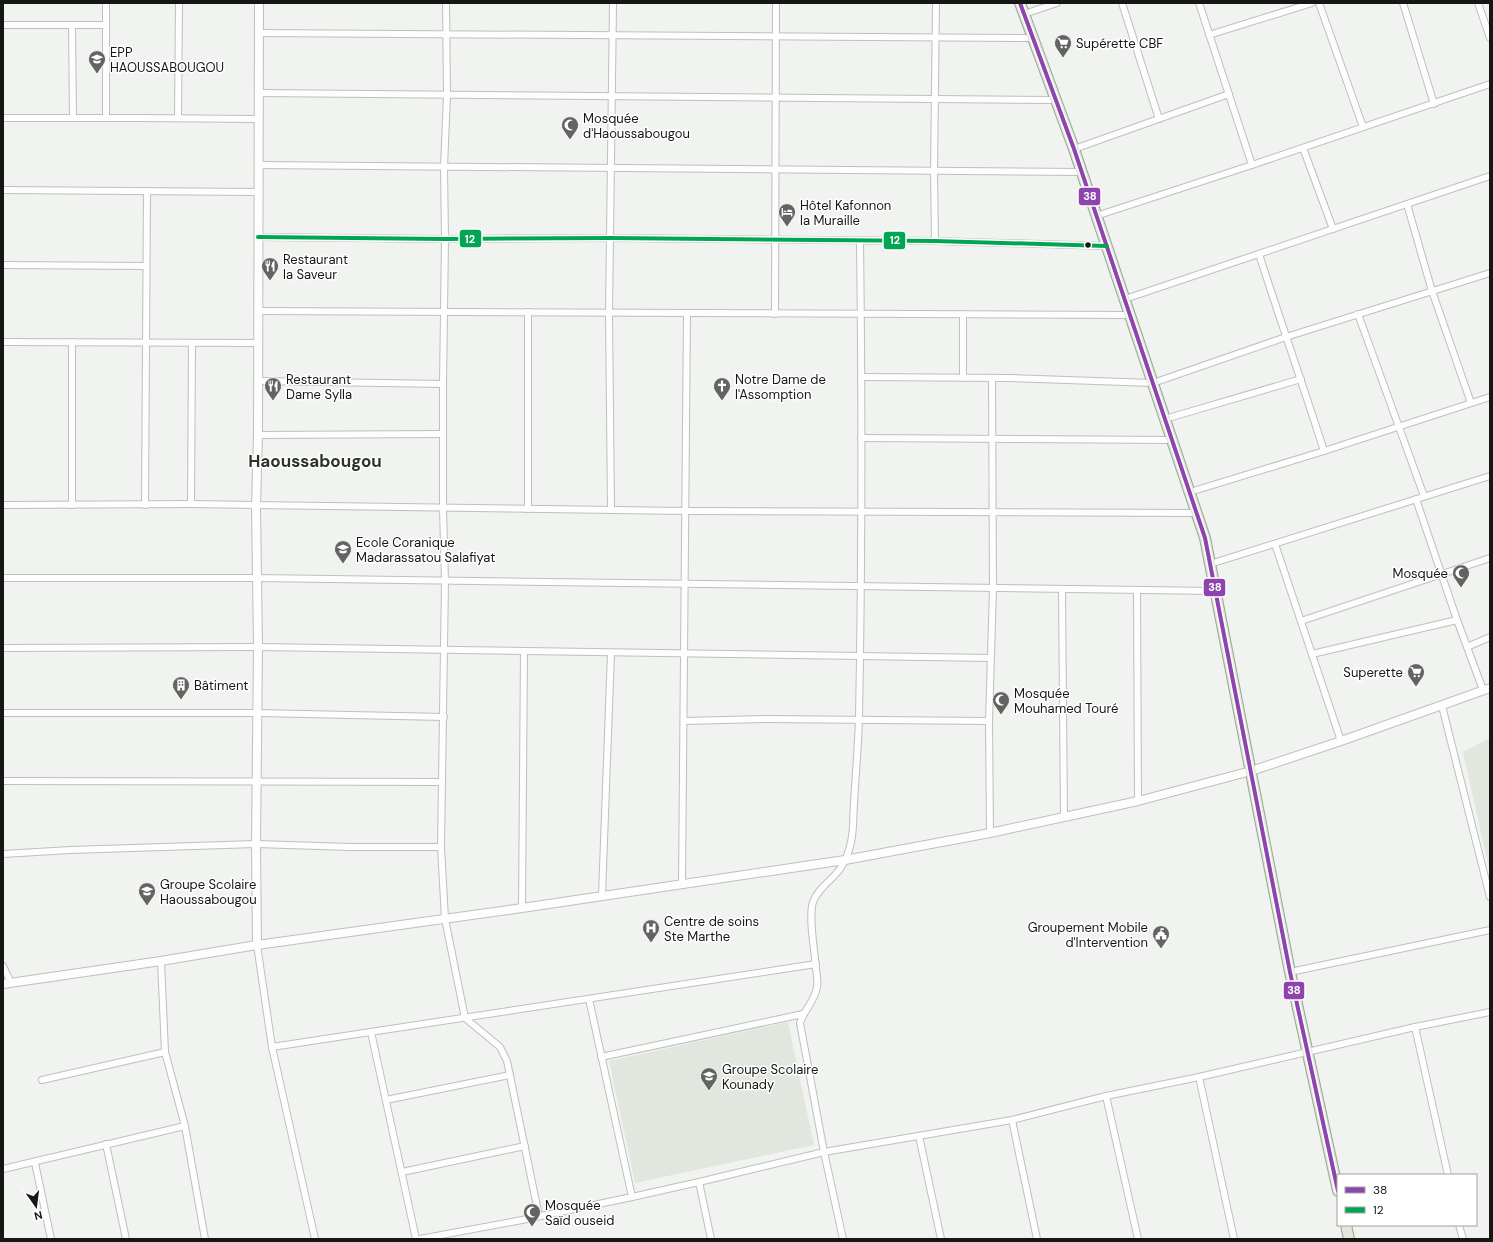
<svg xmlns="http://www.w3.org/2000/svg" width="1493" height="1242" font-family="'DM Sans',sans-serif">
	<style>
		.built { fill: #e1e7de }
		.lines { fill: none; stroke-linecap: round; stroke-linejoin: round }
		.minor-casing { stroke: #bdc0bc; stroke-width: 8 }
		.tertiary-casing { stroke: #bdc0bc; stroke-width: 10 }
		.primary-casing { stroke: #9aa593; stroke-width: 12 }
		.minor { stroke: #fdfdfd; stroke-width: 6 }
		.tertiary { stroke: #fdfdfd; stroke-width: 8 }
		.primary { stroke: #e1e7dc; stroke-width: 10 }
		.bus-1-casing { stroke: #fff; stroke-width: 7 }
		.bus-2-casing { stroke: #fff; stroke-width: 7 }
		.bus-1 { stroke: #8e44ad; stroke-width: 4 }
		.bus-2 { stroke: #00a651; stroke-width: 4 }
		.bus-dot { fill: #151714; stroke: #fff; stroke-width: 1.5 }
		.labels { text-anchor: middle; stroke-width: 3; stroke-linejoin: round; paint-order: stroke }
		.poi-label { font-size: 13px; fill: #151714; stroke: #fff; text-anchor: start }
		.district-label { font-size: 17px; font-weight: bold; fill: #2d322b; stroke: #fff }
		.line-badge { stroke: #fff; stroke-width: 1.5 }
		.badge-label { font-size: 11px; text-anchor: middle; font-weight: bold; fill: #fff }
	</style>
	<rect width="100%" height="100%" fill="#f0f3ef"/>
	<g class="built">
		<path d="M1490 738V873L1463 752Z"/>
		<path d="M788 1022 814 1145 635 1183 609 1061Z"/>
	</g>
	<g class="lines">
		<g class="minor-casing">
			<g id="minor">
				<path d="M446 3 447 95 444 167 445 239 443 384V508L445 581 441 847 445 919 465 1018 500 1047 507 1061 539 1216"/>
				<path d="M1122 3 1159 119"/>
				<path d="M1199 3 1252 165"/>
				<path d="M1319 3 1363 127"/>
				<path d="M1403 3 1434 104"/>
				<path d="M1478 3 1490 38"/>
				<path d="M1024 14 1057 3"/>
				<path d="M3 25H106"/>
				<path d="M72 25 73 118"/>
				<path d="M258 33 1032 38"/>
				<path d="M1209 35 1312 3"/>
				<path d="M259 93 1056 100"/>
				<path d="M106 117V3"/>
				<path d="M3 118H140L259 119"/>
				<path d="M178 118 179 3"/>
				<path d="M1303 148 1333 229"/>
				<path d="M1074 149 1229 94"/>
				<path d="M259 165 1082 172"/>
				<path d="M3 190 259 192"/>
				<path d="M1407 204 1432 291 1471 403"/>
				<path d="M1096 216 1252 165 1490 84"/>
				<path d="M258 237 445 239 610 238 935 241 1107 246"/>
				<path d="M935 241 934 171 936 3"/>
				<path d="M1259 254C1280 320 1303 385 1324 451"/>
				<path d="M3 265 146 266"/>
				<path d="M1125 299 1490 176"/>
				<path d="M259 311 1130 315"/>
				<path d="M528 312V509"/>
				<path d="M775 314 776 3"/>
				<path d="M1358 314 1424 496"/>
				<path d="M3 342 258 343"/>
				<path d="M861 377 1009 378 1153 383 1286 337 1490 273"/>
				<path d="M963 378V314"/>
				<path d="M258 381 443 384"/>
				<path d="M1165 419 1301 379"/>
				<path d="M258 435 443 434"/>
				<path d="M861 438 1172 440"/>
				<path d="M1190 492 1324 451 1490 397"/>
				<path d="M1416 499 1457 620 1483 690"/>
				<path d="M191 504 192 343"/>
				<path d="M3 505 191 504 685 511 1197 513"/>
				<path d="M72 505V342"/>
				<path d="M145 505 147 191"/>
				<path d="M611 509 609 313 613 3"/>
				<path d="M1275 544 1341 741"/>
				<path d="M1210 564 1490 476"/>
				<path d="M3 578H257L1216 591"/>
				<path d="M1062 590 1064 818"/>
				<path d="M1137 590 1138 801"/>
				<path d="M1301 621 1490 558"/>
				<path d="M1467 647 1490 637"/>
				<path d="M3 648 258 647 990 658"/>
				<path d="M1312 654 1457 620"/>
				<path d="M1442 706 1490 897"/>
				<path d="M3 713H258L444 717"/>
				<path d="M684 721 766 719 989 721"/>
				<path d="M3 781 442 782"/>
				<path d="M990 833 989 721 993 589 992 378"/>
				<path d="M3 854 70 850 256 844 351 847H441"/>
				<path d="M682 884 687 313"/>
				<path d="M602 895 611 653"/>
				<path d="M522 908 524 651"/>
				<path d="M257 945 272 1047 315 1239"/>
				<path d="M161 961 165 1052 185 1126 205 1239"/>
				<path d="M3 966 11 983"/>
				<path d="M1290 972 1490 930"/>
				<path d="M589 999 632 1197"/>
				<path d="M1415 1027 1448 1175"/>
				<path d="M371 1032 416 1239"/>
				<path d="M272 1047 816 964"/>
				<path d="M601 1057 803 1014"/>
				<path d="M1199 1077 1234 1239"/>
				<path d="M42 1080 165 1052"/>
				<path d="M1106 1096 1138 1239"/>
				<path d="M386 1100 510 1075"/>
				<path d="M1012 1120 1037 1239"/>
				<path d="M919 1136 941 1239"/>
				<path d="M106 1144 126 1239"/>
				<path d="M35 1163 51 1239"/>
				<path d="M3 1169 185 1126"/>
				<path d="M402 1172 525 1146"/>
				<path d="M699 1182 711 1239"/>
				<path d="M1459 1225 1463 1239"/>
				<path d="M420 1239 522 1220 632 1197 699 1182 824 1152 1012 1120 1106 1096 1199 1077 1415 1027 1490 1012"/>
				<path d="M843 1239 824 1152 800 1023C804 1010 815 1001 817 987 818 982 817 975 816 969 815 952 808 917 813 902 817 891 826 884 834 876 847 863 852 844 853 826 854 790 858 754 859 718 862 559 862 400 860 241"/>
			</g>
		</g>
		<g class="tertiary-casing">
			<g id="tertiary">
				<path d="M257 945 256 844 258 647 256 506 258 435 259 3"/>
				<path d="M3 984 161 961 257 945 522 908 845 860 990 833 1138 801 1251 771 1341 741 1490 688"/>
			</g>
		</g>
		<g class="primary-casing">
			<g id="primary">
				<path d="M1020 3 1074 149 1205 538 1290 972 1338 1191"/>
				<path d="M1346 1225 1349 1239"/>
			</g>
		</g>
		<use href="#minor" class="minor"/>
		<use href="#tertiary" class="tertiary"/>
		<use href="#primary" class="primary"/>
		<g class="bus-1-casing">
			<path id="bus-1" d="M1020 3 1074 149 1205 538 1290 972 1338 1191"/>
		</g>
		<g class="bus-2-casing">
			<path id="bus-2" d="M258 237 445 239 610 238 935 241 1107 246"/>
		</g>
		<use href="#bus-1" class="bus-1"/>
		<use href="#bus-2" class="bus-2"/>
	</g>
	<defs>
		<g id="supermarket-pin" transform="scale(0.9)"><path d="M0 17L-7.5 6A9.5 9.5 0 1 1 7.5 6Z" fill="#626461" stroke="#fff"/><path d="M-6-5.5h2.5l.6 2H6L4.5 2H-2.5L-4.4-4H-6ZM-1.5 3.2a1.3 1.3 0 1 0 .1 0ZM3 3.2a1.3 1.3 0 1 0 .1 0Z" fill="#fff"/></g>
		<g id="school-pin" transform="scale(0.9)"><path d="M0 17L-7.5 6A9.5 9.5 0 1 1 7.5 6Z" fill="#626461" stroke="#fff"/><path d="M0-5L7-2L0 1L-7-2ZM-4 1L0 2.5L4 1V4Q0 6-4 4Z" fill="#fff"/></g>
		<g id="mosque-pin" transform="scale(0.9)"><path d="M0 17L-7.5 6A9.5 9.5 0 1 1 7.5 6Z" fill="#626461" stroke="#fff"/><path d="M3.5-4.9A6 6 0 1 0 3.5 4.9A5 5 0 1 1 3.5-4.9Z" fill="#fff"/></g>
		<g id="hotel-pin" transform="scale(0.9)"><path d="M0 17L-7.5 6A9.5 9.5 0 1 1 7.5 6Z" fill="#626461" stroke="#fff"/><path d="M-6-4.5h1.5V1H6V5H4.5V3h-9V5H-6ZM-4 0a1.8 1.8 0 1 1 3.6 0ZM.5 0V-2.5h3Q6-2.5 6 0Z" fill="#fff"/></g>
		<g id="restaurant-pin" transform="scale(0.9)"><path d="M0 17L-7.5 6A9.5 9.5 0 1 1 7.5 6Z" fill="#626461" stroke="#fff"/><path d="M-5-6h1v4h1v-4h1v4h1v-4h1v5L-1.5 .5V6h-2V.5L-5-1ZM5-6V6H3V1.5H1.5Q1.5-4 5-6Z" fill="#fff"/></g>
		<g id="church-pin" transform="scale(0.9)"><path d="M0 17L-7.5 6A9.5 9.5 0 1 1 7.5 6Z" fill="#626461" stroke="#fff"/><path d="M-1.2-6h2.4v3.5h3.3v2.4h-3.3V6h-2.4V-.1h-3.3v-2.4h3.3Z" fill="#fff"/></g>
		<g id="building-pin" transform="scale(0.9)"><path d="M0 17L-7.5 6A9.5 9.5 0 1 1 7.5 6Z" fill="#626461" stroke="#fff"/><path d="M-4-6H4V6H1V3H-1V6H-4ZM-2.5-4.3h1.7v1.8h-1.7ZM.8-4.3h1.7v1.8H.8ZM-2.5-1h1.7V.8h-1.7ZM.8-1h1.7V.8H.8Z" fill="#fff"/></g>
		<g id="hospital-pin" transform="scale(0.9)"><path d="M0 17L-7.5 6A9.5 9.5 0 1 1 7.5 6Z" fill="#626461" stroke="#fff"/><path d="M-5-5h3v3.5h4V-5h3V5h-3V1.5h-4V5h-3Z" fill="#fff"/></g>
		<g id="civic-pin" transform="scale(0.9)"><path d="M0 17L-7.5 6A9.5 9.5 0 1 1 7.5 6Z" fill="#626461" stroke="#fff"/><path d="M-.6-6.5H3V-4.5H.6V-3L4-1V1h2V6H-6V1h2V-1L-.6-3ZM-1.2 2.5V6h2.4V2.5Z" fill="#fff"/></g>
	</defs>
	<g fill-rule="evenodd">
		<use href="#supermarket-pin" x="1063" y="43"/>
		<use href="#school-pin" x="97" y="59"/>
		<use href="#mosque-pin" x="570" y="125"/>
		<use href="#hotel-pin" x="787" y="212"/>
		<use href="#restaurant-pin" x="270" y="266"/>
		<use href="#restaurant-pin" x="273" y="386"/>
		<use href="#church-pin" x="722" y="386"/>
		<use href="#school-pin" x="343" y="549"/>
		<use href="#mosque-pin" x="1461" y="573"/>
		<use href="#supermarket-pin" x="1416" y="672"/>
		<use href="#building-pin" x="181" y="685"/>
		<use href="#mosque-pin" x="1001" y="700"/>
		<use href="#school-pin" x="147" y="891"/>
		<use href="#hospital-pin" x="651" y="928"/>
		<use href="#civic-pin" x="1161" y="934"/>
		<use href="#school-pin" x="709" y="1076"/>
		<use href="#mosque-pin" x="532" y="1212"/>
	</g>
	<circle class="bus-dot" cx="1088" cy="245" r="3.5"/>
	<g class="labels">
		<g class="poi-label">
			<text x="1076" y="48">Supérette CBF</text>
			<text x="110" y="57">EPP<tspan x="110" dy="15">HAOUSSABOUGOU</tspan></text>
			<text x="583" y="123">Mosquée<tspan x="583" dy="15">d'Haoussabougou</tspan></text>
			<text x="800" y="210">Hôtel Kafonnon<tspan x="800" dy="15">la Muraille</tspan></text>
			<text x="283" y="264">Restaurant<tspan x="283" dy="15">la Saveur</tspan></text>
			<text x="286" y="384">Restaurant<tspan x="286" dy="15">Dame Sylla</tspan></text>
			<text x="735" y="384">Notre Dame de<tspan x="735" dy="15">l'Assomption</tspan></text>
			<text x="356" y="547">Ecole Coranique<tspan x="356" dy="15">Madarassatou Salafiyat</tspan></text>
			<text x="1448" y="578" text-anchor="end">Mosquée</text>
			<text x="1403" y="677" text-anchor="end">Superette</text>
			<text x="194" y="690">Bâtiment</text>
			<text x="1014" y="698">Mosquée<tspan x="1014" dy="15">Mouhamed Touré</tspan></text>
			<text x="160" y="889">Groupe Scolaire<tspan x="160" dy="15">Haoussabougou</tspan></text>
			<text x="664" y="926">Centre de soins<tspan x="664" dy="15">Ste Marthe</tspan></text>
			<text x="1148" y="932" text-anchor="end">Groupement Mobile<tspan x="1148" dy="15">d'Intervention</tspan></text>
			<text x="722" y="1074">Groupe Scolaire<tspan x="722" dy="15">Kounady</tspan></text>
			<text x="545" y="1210">Mosquée<tspan x="545" dy="15">Saïd ouseid</tspan></text>
		</g>
		<g class="district-label">
			<text x="315" y="467">Haoussabougou</text>
		</g>
	</g>
	<g class="line-badge">
		<rect x="1078" y="187" width="23" height="19" rx="4" fill="#8e44ad"/>
		<rect x="459" y="229" width="23" height="19" rx="4" fill="#00a651"/>
		<rect x="883" y="231" width="23" height="19" rx="4" fill="#00a651"/>
		<rect x="1203" y="578" width="23" height="19" rx="4" fill="#8e44ad"/>
		<rect x="1283" y="981" width="22" height="19" rx="4" fill="#8e44ad"/>
	</g>
	<g class="badge-label">
		<text x="1090" y="200">38</text>
		<text x="470" y="243">12</text>
		<text x="895" y="244">12</text>
		<text x="1215" y="591">38</text>
		<text x="1294" y="994">38</text>
	</g>
	<rect width="1493" height="1242" fill="none" stroke="#151714" stroke-width="8"/>
	<rect x="1337" y="1174" width="140" height="52" fill="#ffffff" stroke="#a1a2a1"/>
	<rect x="1345" y="1187" width="20" height="6" fill="#8e44ad" stroke="#a1a2a1"/>
	<text x="1373" y="1194" font-size="12" fill="#151714">38</text>
	<rect x="1345" y="1207" width="20" height="6" fill="#00a651" stroke="#a1a2a1"/>
	<text x="1373" y="1214" font-size="12" fill="#151714">12</text>
	<g transform="translate(36 1206) rotate(166)" stroke="#ffffff" stroke-width="3" paint-order="stroke">
	<path d="M0-3L7 15L0 10L-7 15Z" fill="#151714"/>
	<text y="-6" font-size="11" font-weight="bold" text-anchor="middle" fill="#151714">N</text>
	</g>
</svg>
